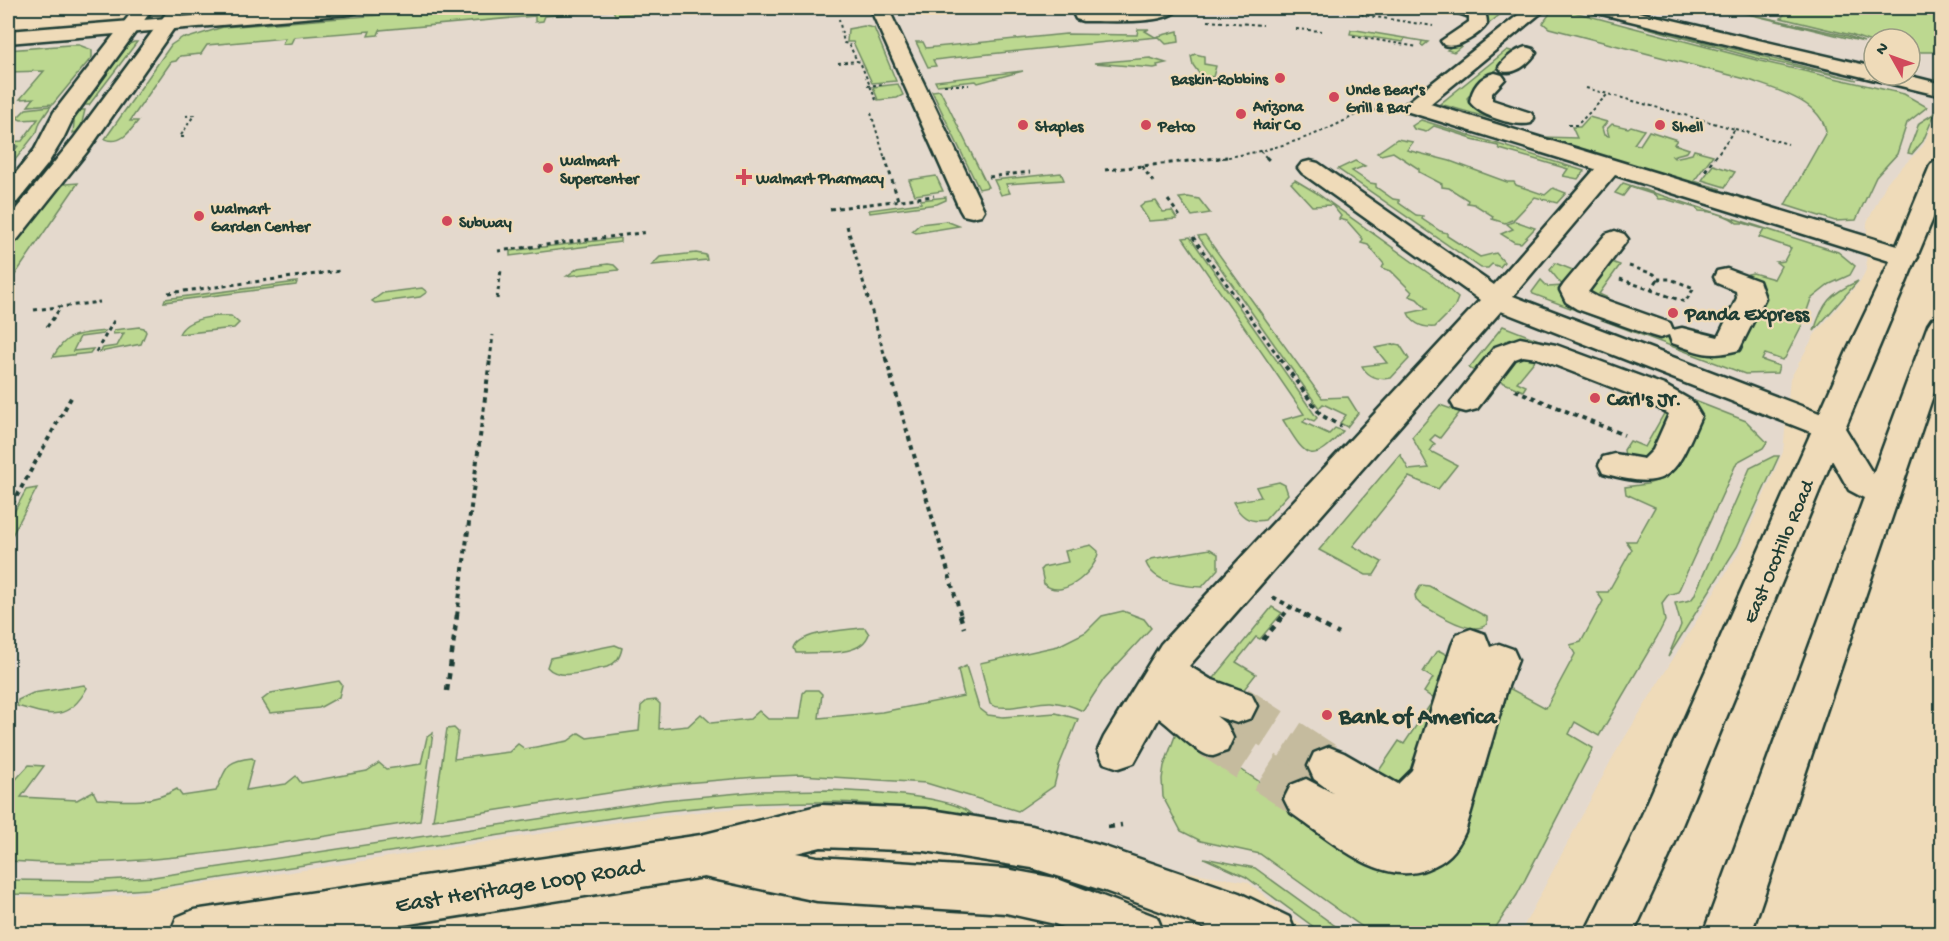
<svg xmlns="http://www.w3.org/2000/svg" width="1949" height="941" font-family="'Gochi Hand',sans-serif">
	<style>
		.built { fill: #e4d9cd; fill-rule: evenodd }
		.green { fill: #bcd890; stroke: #6e8a62; stroke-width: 1.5 }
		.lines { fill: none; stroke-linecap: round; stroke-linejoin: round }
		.minor-tunnel { stroke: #c5bb9e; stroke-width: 42; stroke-dasharray: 42 21; stroke-linecap: butt }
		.minor-casing { stroke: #1f3d34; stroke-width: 5 }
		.major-casing { stroke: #1f3d34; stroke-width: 5 }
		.path-far3 { stroke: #1f3d34; stroke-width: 2; stroke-dasharray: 3 3; stroke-linecap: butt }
		.path-far2 { stroke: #1f3d34; stroke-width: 3; stroke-dasharray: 4 4; stroke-linecap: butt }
		.path-far1 { stroke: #1f3d34; stroke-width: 4; stroke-dasharray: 4.5 4.5; stroke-linecap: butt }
		.path { stroke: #1f3d34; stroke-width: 4.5; stroke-dasharray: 6 6; stroke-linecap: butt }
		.minor { fill: #efdbb9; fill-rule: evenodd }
		.major { fill: #efdbb9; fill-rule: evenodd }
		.poi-dot { fill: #d1495b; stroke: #efdbb9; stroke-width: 2 }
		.labels { text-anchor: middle; stroke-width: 4.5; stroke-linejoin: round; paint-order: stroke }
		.far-poi-label { font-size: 16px; font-weight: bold; fill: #1f3d34; stroke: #efdbb9; text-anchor: start }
		.poi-label { font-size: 20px; font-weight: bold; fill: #1f3d34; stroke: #efdbb9; text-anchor: start }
		.street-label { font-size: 20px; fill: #1f3d34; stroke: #efdbb9 }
		.near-poi-label { font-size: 24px; font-weight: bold; fill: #1f3d34; stroke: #efdbb9; text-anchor: start }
		.near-street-label { font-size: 24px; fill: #1f3d34; stroke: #efdbb9 }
	</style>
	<rect width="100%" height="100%" fill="#efdbb9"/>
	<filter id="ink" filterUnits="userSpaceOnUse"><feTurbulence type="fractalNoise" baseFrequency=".0167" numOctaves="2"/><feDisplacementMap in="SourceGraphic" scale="12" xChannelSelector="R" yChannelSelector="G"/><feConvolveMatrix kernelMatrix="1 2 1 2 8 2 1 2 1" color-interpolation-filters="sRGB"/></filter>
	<g filter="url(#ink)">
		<path class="built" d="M350 8H1941L1942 92 1937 113 1923 146 1887 182 1867 223 1866 270 1861 280 1815 334 1790 379 1783 452 1740 550 1614 755 1520 933H1315L1286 914 1248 882 1136 863 871 809 783 806 716 810 617 822 291 872 93 899 8 897V37ZM1874 39H1910V75H1874Z"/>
		<g class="green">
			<path d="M472 8H648L632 9 631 14 615 15 613 10 545 16 543 21 535 22V16L380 30 378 35 368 36 370 31 294 37 291 43 282 44 285 38 207 45 201 54 180 56 176 61 171 62 130 121H138C129 133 120 145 105 139L171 45 183 37 188 38 223 27Z"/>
			<path d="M1472 8H1508L1454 52 1447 50 1484 24Z"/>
			<path d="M1723 8 1848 36 1864 42Z"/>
			<path d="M1790 8C1799 7 1809 10 1818 10 1859 9 1902 1 1941 12V49L1935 52H1912L1910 51V39H1874V43L1851 35 1781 18Z"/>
			<path d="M1551 12H1574L1760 61 1904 94 1927 107 1907 123 1897 154 1876 177 1856 220 1835 221 1785 205 1826 132C1821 101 1774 89 1749 80L1549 28 1543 23Z"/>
			<path d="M1637 25 1857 80 1756 58Z"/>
			<path d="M864 26 874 28 896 81 872 83 853 42H847L848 29Z"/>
			<path d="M1138 29H1149L1145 31 1155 37 1178 31 1179 42 1166 44 1159 37C1083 44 1009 52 933 60L936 66 928 67 916 42H923L926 48 1066 34 1137 35Z"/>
			<path d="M1351 30H1356L1428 42 1423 46 1421 45 1422 41 1405 38 1403 42 1350 34Z"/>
			<path d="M134 42H137L89 105H85L81 110H85L80 131 73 133 75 112 129 44Z"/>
			<path d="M69 45H79L92 50V57L53 104 28 106 34 98 20 99 44 71 8 72V50Z"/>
			<path d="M1507 50 1515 52 1467 98C1471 112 1490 112 1496 120L1440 104Z"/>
			<path d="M1195 54 1204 56V64L1216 66 1213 77 1201 76 1193 65 1191 56Z"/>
			<path d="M1150 58 1166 63 1157 65 1158 67 1154 68 1094 63Z"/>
			<path d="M1023 71 978 83 976 81 937 85 935 81Z"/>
			<path d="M898 84 903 95 897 98 878 100 873 87Z"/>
			<path d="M940 90 988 187 979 189 932 91Z"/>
			<path d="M51 106 40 122 37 132 8 169V158L18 146H8V142L22 141 38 119 21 120 17 118 26 109Z"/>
			<path d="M1935 113 1923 141 1912 154 1908 153 1919 123Z"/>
			<path d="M1589 117 1607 122 1602 128 1604 135 1609 136 1607 129 1612 124 1628 128 1631 126 1644 130 1634 144 1640 145 1649 131 1677 140 1674 144 1689 149 1687 152 1672 156 1674 158 1692 154 1694 150 1713 155 1694 181 1721 189H1713L1542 137 1577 138 1572 127H1580Z"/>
			<path d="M1421 120 1584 171 1578 179 1563 176 1568 169 1500 149 1498 146 1472 140 1469 137 1434 126 1426 132 1414 129 1412 126Z"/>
			<path d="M1397 139 1413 142 1407 150 1450 161 1507 182H1514L1516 185 1545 195 1553 188 1566 193 1557 203 1535 197 1514 219 1505 223 1492 219 1493 216 1474 204 1467 203 1468 200 1449 188 1442 187V184L1419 172V169L1393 152 1381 155 1377 153Z"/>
			<path d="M1355 161 1365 166 1352 171 1370 183 1376 184V187L1393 199 1399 200V203L1416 215 1423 216 1422 219 1440 231 1447 233V236L1480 257 1496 253 1504 262 1500 267 1492 264 1488 268H1481L1338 169Z"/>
			<path d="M1713 165 1735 172 1725 187 1702 180Z"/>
			<path d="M1061 173 1064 180 1006 184 1010 193 1001 195 994 180Z"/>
			<path d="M936 176 943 191 915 195 909 180Z"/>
			<path d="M1295 180 1315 192 1438 280 1458 298 1454 308 1435 327C1423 328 1413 324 1408 313L1427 309 1417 299 1409 296 1412 292 1391 271 1382 268 1384 264 1368 245 1361 243 1363 239 1347 221 1339 219 1341 216 1332 205 1312 206 1291 183Z"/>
			<path d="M78 183 8 285V248L49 190 65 184Z"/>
			<path d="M1623 183 1838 252 1855 266 1850 275 1830 284 1811 299 1802 325 1785 358 1782 360 1765 354 1762 360 1779 366 1777 373 1745 374 1533 294 1532 292 1541 280 1548 287 1563 286 1550 270 1555 263 1578 272 1580 304 1711 353 1725 354 1739 349 1755 283 1748 274 1753 273 1774 279 1781 266 1776 262 1784 261 1791 248 1759 237 1764 229 1743 223H1737C1728 215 1711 211 1699 211L1696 208 1665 199H1658L1655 195 1630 187 1623 196 1615 193Z"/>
			<path d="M946 197V200L937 204 870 213 869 210 921 203V200Z"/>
			<path d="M1188 197 1199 199 1210 213 1192 216 1179 198Z"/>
			<path d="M1156 201 1163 212 1172 211 1177 219 1149 221 1140 207 1145 203Z"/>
			<path d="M946 221 959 226 916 233 912 231 920 224Z"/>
			<path d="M1515 221 1535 228 1521 243 1514 242 1501 234 1513 229 1507 224Z"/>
			<path d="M1205 235 1322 398 1348 397 1358 413 1347 427 1340 423 1346 415 1323 404 1319 408 1198 236Z"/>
			<path d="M1190 237 1317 418 1314 421 1306 418 1303 422 1329 434 1335 428 1343 431C1310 468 1305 455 1283 420L1304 414 1183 238Z"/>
			<path d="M620 238V242L510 256V251Z"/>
			<path d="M696 253 706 255 707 260 652 265 660 257Z"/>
			<path d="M1609 261 1620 265 1599 294 1608 298 1604 303 1587 293Z"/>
			<path d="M608 264 614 265 619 270 567 276 578 268Z"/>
			<path d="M1858 281 1814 331C1823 302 1830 294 1858 281Z"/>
			<path d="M297 282 296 285 164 302 165 299Z"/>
			<path d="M422 288 427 292 420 297 375 303 372 301 383 293Z"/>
			<path d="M231 316 239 323 234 328 179 334C186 318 215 315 231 316Z"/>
			<path d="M1503 326 1746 421 1767 442 1763 448 1737 462 1678 592 1668 595 1662 603 1665 621 1657 637 1599 736 1575 722 1569 734 1593 748 1517 895 1492 933H1371L1260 854 1201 841 1181 831 1163 797 1162 779 1164 766 1178 728 1381 862 1507 687 1546 708 1575 654 1570 645 1581 642 1603 601 1597 592H1608L1632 549 1626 541H1636L1655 507 1626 494 1625 487 1647 484 1666 478 1693 420 1545 346 1476 372 1469 368Z"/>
			<path d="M139 327 144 328 146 332 141 344 100 352 103 348 117 346 124 333 113 334 114 330Z"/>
			<path d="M105 331 103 334 80 337 73 351 93 349 90 353 53 357C67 332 79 334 105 331Z"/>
			<path d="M1396 344 1400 345 1409 359 1391 378C1379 380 1368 377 1362 366L1387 363 1375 348Z"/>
			<path d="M1526 354 1580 370 1577 375 1536 359 1517 382 1526 386 1523 391 1495 379 1512 359Z"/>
			<path d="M1615 384 1672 410 1650 462 1625 456 1624 450 1630 441 1645 447 1666 410 1612 388Z"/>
			<path d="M1440 405 1460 412 1440 438 1435 435 1430 440 1435 444 1430 451 1457 465 1438 489 1409 477 1353 546 1382 562 1374 575H1366L1319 550 1400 454 1409 470 1429 468 1412 437Z"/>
			<path d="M1774 456H1779L1737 547 1668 657 1681 625 1675 603 1691 600 1694 596 1750 468Z"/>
			<path d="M1279 482 1285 485 1288 494 1265 520C1248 523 1240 516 1233 502L1261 497 1256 487Z"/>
			<path d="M37 488 8 543V523L26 490Z"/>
			<path d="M1091 545 1098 551C1099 567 1064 602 1044 584L1041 569 1043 567 1068 562 1065 551Z"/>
			<path d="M1210 549 1218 554V569L1202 587C1182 586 1154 583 1146 563L1151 559Z"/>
			<path d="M1421 585 1429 586 1487 617V624C1472 638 1436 612 1420 604L1416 600 1415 595Z"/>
			<path d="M1272 607 1282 613 1260 639 1256 637 1236 662 1256 674 1238 697 1206 688Z"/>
			<path d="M1123 611 1144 619 1151 628 1104 679 1083 711C1073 706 1062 703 1051 702 1036 701 1003 713 990 704L980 663 1058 646 1086 632 1102 616Z"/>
			<path d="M860 628H865L869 634C861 657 824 652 804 653H797L795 648C799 632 845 630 860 628Z"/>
			<path d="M615 645 622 648C620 658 616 663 607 667 590 670 560 682 547 667L550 658Z"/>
			<path d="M1440 651 1449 656 1417 778 1403 787 1372 781 1399 741 1404 744 1434 699 1424 692 1433 678 1423 672 1436 652Z"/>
			<path d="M966 666 979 708 988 715 1003 717 1056 713 1078 719 1059 766 1054 786 1018 811 926 783 801 775 756 777 661 785 433 820 447 729 454 728 458 732 454 759 509 752 518 744 525 749 568 741 579 733 587 738 639 731 641 706 647 701 656 700 660 704 659 729 688 726 701 714 711 723 750 719 759 711 768 719H799L803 693 806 690H818L822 694 819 718 882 712 964 696 958 670Z"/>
			<path d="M339 681 342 685 339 697 319 708 270 713 262 700 271 693Z"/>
			<path d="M84 685 87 688C68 723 48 715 17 706L18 700 33 693Z"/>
			<path d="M433 733 420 821C284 842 146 871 8 861V788L29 765 44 766 21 797 77 800 93 791 97 799C125 801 152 804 177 789L182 796 216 791C227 768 224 761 252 758L254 760 246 790 286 784 296 776 301 783 367 771 379 763 386 769 421 764 427 737Z"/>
			<path d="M830 790C858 792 959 794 974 817 927 810 879 803 832 802 762 801 693 807 625 816L148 889 63 895 8 894V880L90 881 153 877 664 800 761 791Z"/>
			<path d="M1204 858 1255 868 1345 933H1322L1246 877Z"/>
		</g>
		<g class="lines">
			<g class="minor-tunnel">
				<path d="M1237 706 1329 766"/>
				<path d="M1212 738 1306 799"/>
			</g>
			<g class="minor-casing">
				<g id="minor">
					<path d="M135 8H153L73 118 63 139 47 165 17 202 8 204V183L35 149 54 112Z"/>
					<path d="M170 8H188L90 148 17 240 8 243V219L74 138Z"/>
					<path d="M870 8H888L984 210 981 215 972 217 963 215 960 210Z"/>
					<path d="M1179 8C1167 26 1105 20 1083 21L1076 19 1074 15 1076 11 1083 9Z"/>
					<path d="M1453 8C1470 6 1487 2 1487 24 1479 35 1458 49 1444 45L1441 41 1469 22V17L1455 12Z"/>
					<path d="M1527 8H1547L1430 104 1914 251 1918 257 1914 263 1905 265 1896 263 1615 175 1513 296 1840 421 1845 428 1840 435 1829 439 1818 435 1501 311 1189 666 1210 679 1251 694 1257 706 1251 718 1237 723 1216 716 1227 725 1233 738 1227 751C1223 752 1217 755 1213 756 1200 757 1172 727 1159 718L1134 763 1119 768 1104 763 1098 750 1104 737 1161 644 1480 300 1302 173 1298 168 1302 163 1310 161 1318 163 1494 285 1595 169 1406 111 1403 106Z"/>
					<path d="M1526 47 1533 49 1536 53C1528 64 1516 75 1502 71L1499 67C1505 58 1516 50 1526 47Z"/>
					<path d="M1495 73 1502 75 1505 79 1492 93V100L1531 113 1534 118 1531 123C1515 127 1480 116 1470 102 1472 88 1480 76 1495 73Z"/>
					<path d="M1615 231 1624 234 1628 239 1588 292 1597 297 1670 323 1673 330 1682 328 1718 337 1737 298 1736 291 1717 283 1714 277 1717 271 1727 269 1759 281 1765 298 1739 350C1708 358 1701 353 1672 343L1669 335 1660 338 1650 335 1577 309 1566 302 1560 290 1564 284 1606 234Z"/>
					<path d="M1520 338 1556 345 1664 385 1692 401 1701 416C1675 474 1672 493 1603 473L1599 465 1603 457 1615 454 1644 459 1653 450 1669 414 1642 399 1537 358 1523 356 1515 359 1477 409 1466 412 1455 409 1451 402 1495 347Z"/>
					<path d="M1471 629 1485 634 1490 647 1499 644 1513 649 1518 660 1507 689 1465 832C1456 852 1447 861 1427 869 1380 888 1328 838 1291 813L1284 799 1291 785 1306 779 1333 793 1314 779 1308 766 1314 753 1329 747 1344 753 1398 784 1412 770 1452 645 1457 634Z"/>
					<path d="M821 805 925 809 1032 826 1105 847 1239 893 1289 917 1296 934H1223L1105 891 1032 868 925 851 821 847 796 853 817 857 1006 869 1055 878 1157 917 1164 934H1079L1055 924 1006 913 817 901 704 877 347 934H170L177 917 194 910 701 835Z"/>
				</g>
			</g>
			<g class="major-casing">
				<g id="major">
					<path d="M290 8H359L357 12 350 14 8 43V31Z"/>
					<path d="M1591 8H1621L1874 67V75H1906L1942 84V96L1593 12Z"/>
					<path d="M1942 159V197L1845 428 1873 474 1928 325 1932 319 1942 317V369L1751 934H1703L1864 498 1849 490 1832 460 1669 857 1633 934H1584L1630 842 1848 349 1892 257 1930 166 1934 161Z"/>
				</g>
			</g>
			<g class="path-far3">
				<path d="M1358 8 1363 15 1433 26"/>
				<path d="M839 19 844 43 849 44 857 61 860 62 876 100"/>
				<path d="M1208 21 1263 25"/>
				<path d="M1296 29 1322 31"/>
				<path d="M1353 36 1418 47"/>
				<path d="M838 63 857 61"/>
				<path d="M944 85H969"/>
				<path d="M867 86 884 84"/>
				<path d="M1586 88 1735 129 1714 159"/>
				<path d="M871 113 885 159"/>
				<path d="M1568 125H1577L1608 94"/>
				<path d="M1735 129 1788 144"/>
				<path d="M184 137H180L194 115 186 116"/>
				<path d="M1260 151 1268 159"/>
				<path d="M1216 159C1271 151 1320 137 1367 108L1383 113 1388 109"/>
			</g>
			<g class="path-far2">
				<path d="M885 157 898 200"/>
				<path d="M1266 157 1271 162"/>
				<path d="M1142 166 1153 182"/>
				<path d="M1105 170 1227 157"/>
				<path d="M1705 171 1715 157"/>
				<path d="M989 177 1030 172"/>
				<path d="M1168 200 1181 218"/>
				<path d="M830 209 934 196"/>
				<path d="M847 226 886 360"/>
				<path d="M1193 237 1281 360"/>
				<path d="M498 251 648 232"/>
				<path d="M1620 279 1685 302 1694 288 1670 279H1658L1654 274 1629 266"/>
				<path d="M1651 290 1658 279"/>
				<path d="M168 293 340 271"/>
				<path d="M497 299 501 270"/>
				<path d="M34 310 100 302"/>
				<path d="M47 327 61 307"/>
				<path d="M96 352 115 319"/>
				<path d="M490 360 493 335"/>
			</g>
			<g class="path-far1">
				<path d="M886 359 961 616"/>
				<path d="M1280 359 1321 415 1341 426"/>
				<path d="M1515 390 1624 435"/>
				<path d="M8 512 73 394"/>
				<path d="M1273 597 1307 616"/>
				<path d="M457 616 490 359"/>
				<path d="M1283 616 1290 607"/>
			</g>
			<g class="path">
				<path d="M960 615 964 628"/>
				<path d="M1304 615 1339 634"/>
				<path d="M1263 640 1284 615"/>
				<path d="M447 691 457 615"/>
				<path d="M1108 827 1122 825"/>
			</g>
			<use href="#minor" class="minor"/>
			<use href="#major" class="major"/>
		</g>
	</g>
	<g class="poi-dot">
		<circle cx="1280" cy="78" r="6"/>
		<circle cx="1334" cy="97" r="6"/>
		<circle cx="1241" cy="114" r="6"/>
		<circle cx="1023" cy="125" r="6"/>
		<circle cx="1146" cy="125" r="6"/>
		<circle cx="1660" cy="125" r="6"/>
		<circle cx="548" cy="168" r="6"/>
		<path d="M741 168h6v6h6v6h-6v6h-6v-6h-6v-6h6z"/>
		<circle cx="199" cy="216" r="6"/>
		<circle cx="447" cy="221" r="6"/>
		<circle cx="1673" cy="313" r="6"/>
		<circle cx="1595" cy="398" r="6"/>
		<circle cx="1327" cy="715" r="6"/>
	</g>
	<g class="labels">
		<g class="far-poi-label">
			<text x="1268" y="84" text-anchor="end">Baskin-Robbins</text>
			<text x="1346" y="94">Uncle Bear's<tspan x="1346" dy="18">Grill &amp; Bar</tspan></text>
			<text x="1253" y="111">Arizona<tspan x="1253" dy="18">Hair Co</tspan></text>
			<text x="1035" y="131">Staples</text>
			<text x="1158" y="131">Petco</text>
			<text x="1672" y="131">Shell</text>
			<text x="560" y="165">Walmart<tspan x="560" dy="18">Supercenter</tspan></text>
			<text x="756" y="183">Walmart Pharmacy</text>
			<text x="211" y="213">Walmart<tspan x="211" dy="18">Garden Center</tspan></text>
			<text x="459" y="227">Subway</text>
		</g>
		<g class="poi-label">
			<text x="1685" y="320">Panda Express</text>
			<text x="1607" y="405">Carl's Jr.</text>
		</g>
		<g class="street-label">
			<text transform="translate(1777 551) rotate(-67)" y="7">East Ocotillo Road</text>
		</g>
		<g class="near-poi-label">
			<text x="1339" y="723">Bank of America</text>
		</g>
		<g class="near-street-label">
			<text transform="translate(519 884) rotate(-9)" y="8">East Heritage Loop Road</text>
		</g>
	</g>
	<rect width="1949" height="941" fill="none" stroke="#efdbb9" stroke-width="30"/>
	<rect x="15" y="15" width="1919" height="911" fill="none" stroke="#1f3d34" stroke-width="2" filter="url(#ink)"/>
	<g transform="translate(1892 57) rotate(310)"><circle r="28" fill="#efdbb9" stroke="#9c9c84" stroke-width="1.5"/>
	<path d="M0-4.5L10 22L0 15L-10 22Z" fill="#d1495b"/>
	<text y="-9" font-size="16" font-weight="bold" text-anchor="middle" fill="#1f3d34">N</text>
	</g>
</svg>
